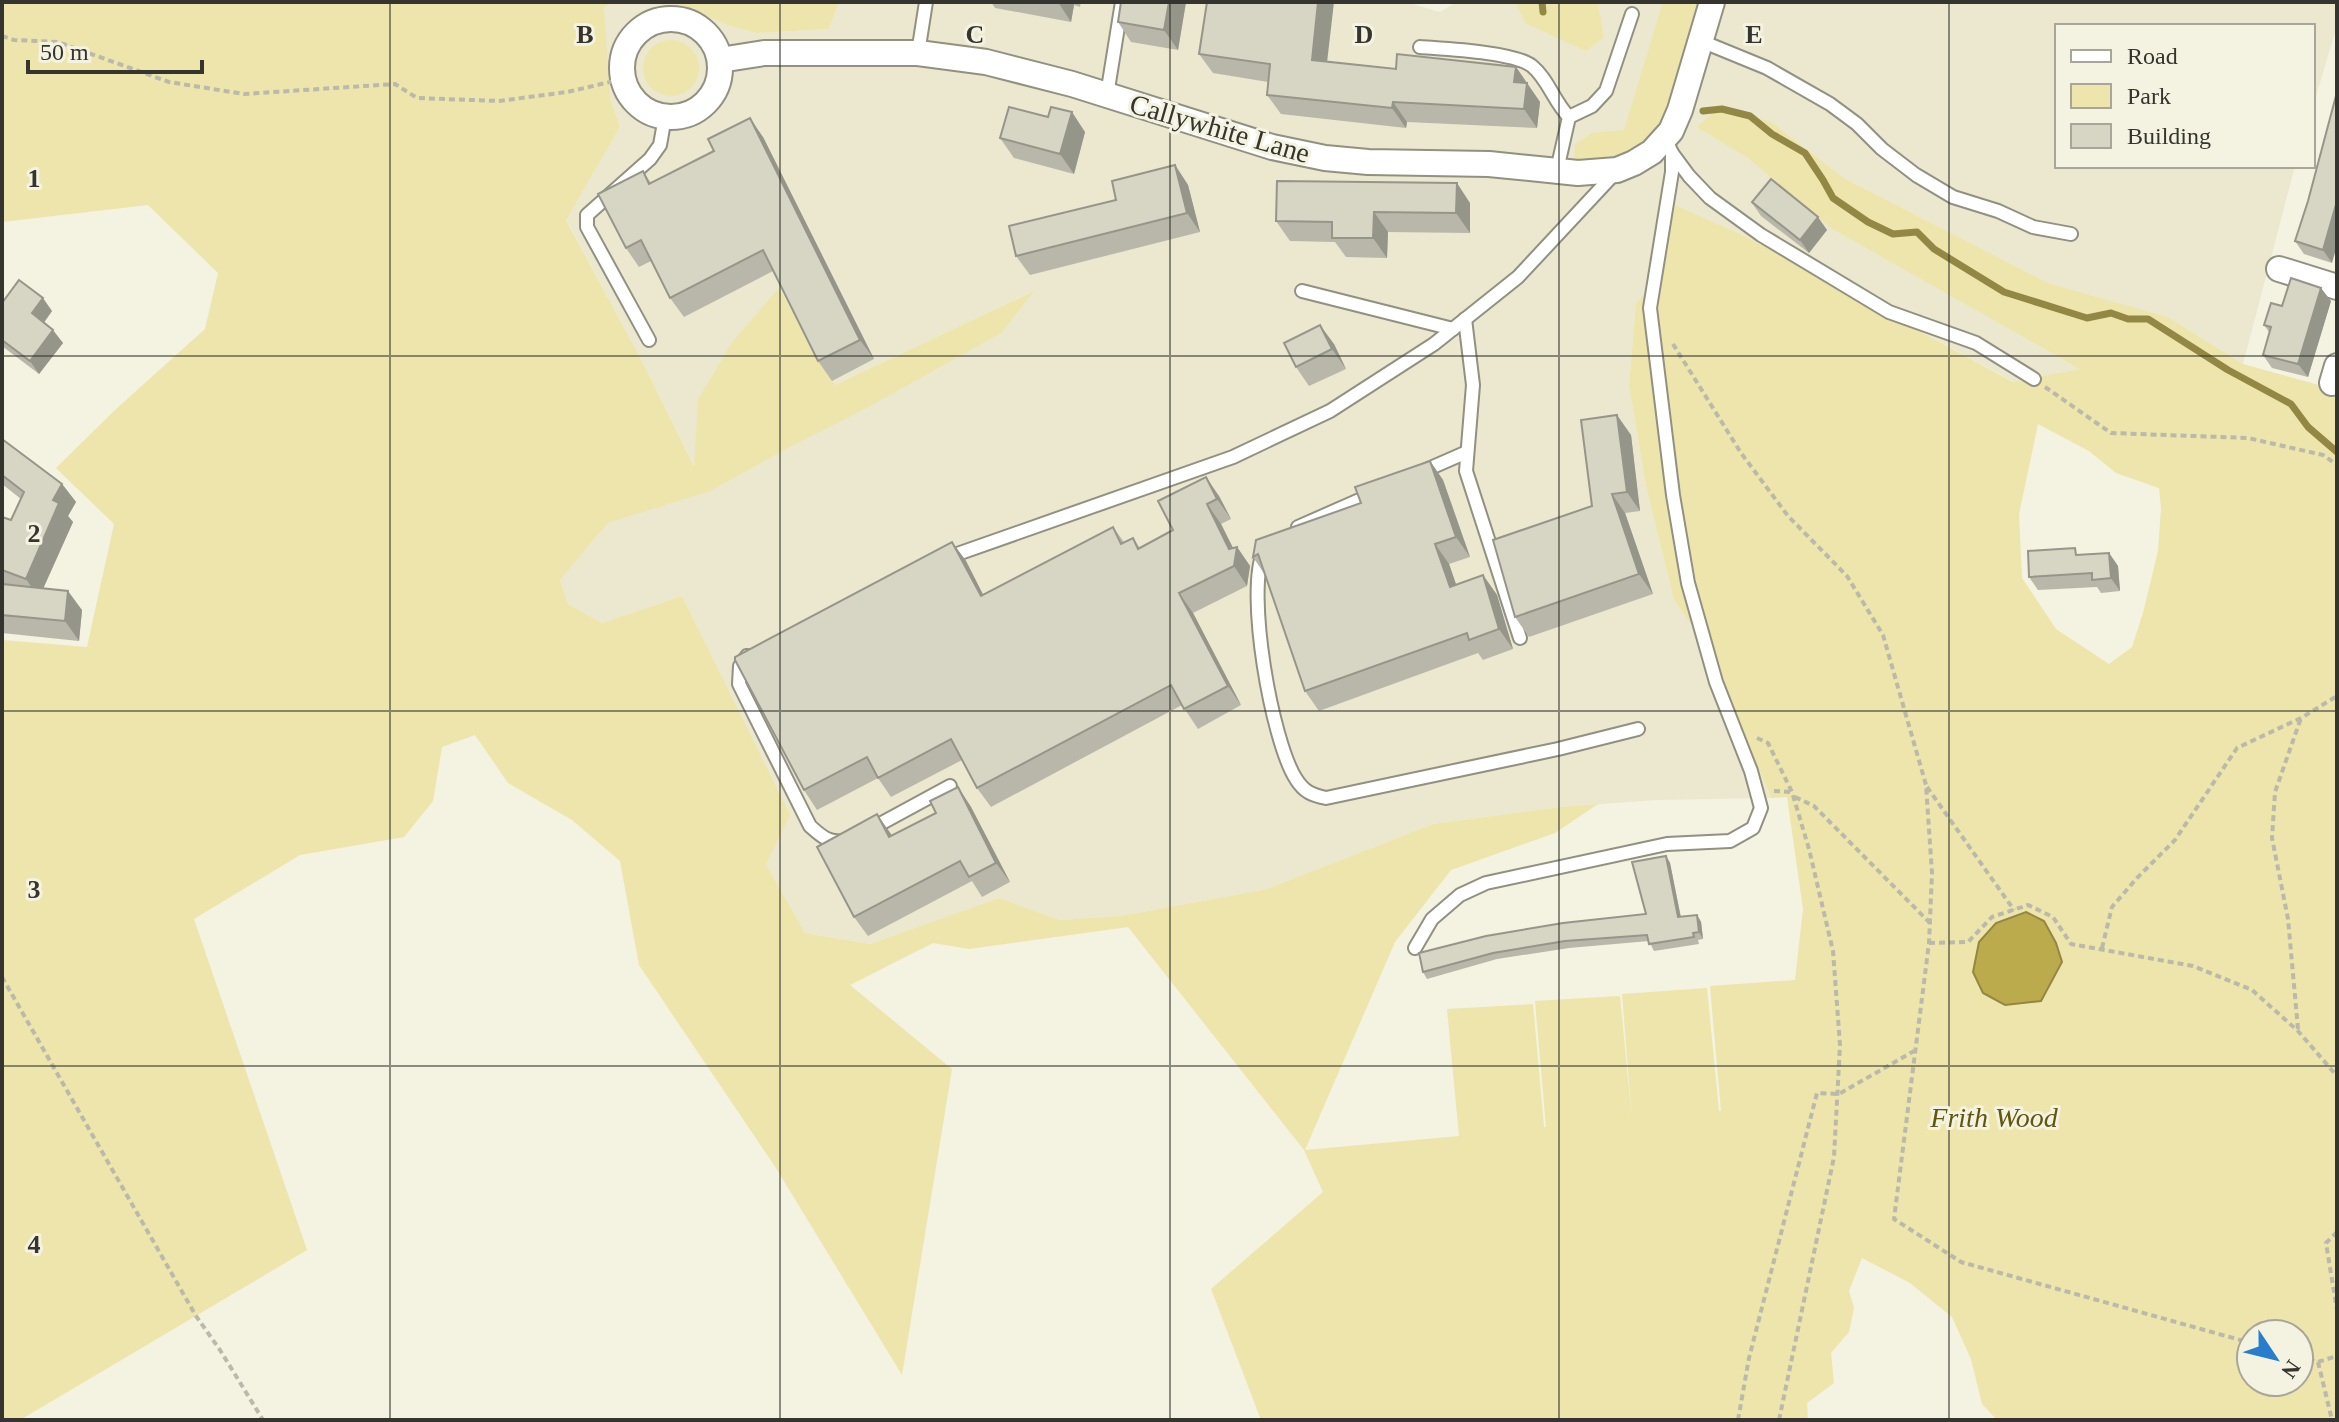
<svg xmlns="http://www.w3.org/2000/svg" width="2339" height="1422" font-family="Georgia,serif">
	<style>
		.built { fill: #ebe8cf }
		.green { fill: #ede5ac; fill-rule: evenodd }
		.water { fill: #bbab4d; stroke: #938744; stroke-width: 2 }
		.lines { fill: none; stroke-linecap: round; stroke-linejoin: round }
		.stream { stroke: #938744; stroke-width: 7 }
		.service-casing { stroke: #929080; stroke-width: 16 }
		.minor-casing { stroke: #929080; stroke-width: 28 }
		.path { stroke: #bab9aa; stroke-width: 4; stroke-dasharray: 6 4; stroke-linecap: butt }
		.service { stroke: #fff; stroke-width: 12 }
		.minor { stroke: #fff; stroke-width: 24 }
		.wall { fill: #b9b7a9 }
		.shaded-wall { fill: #969589 }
		.building { fill: #d7d5c4; stroke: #969589; stroke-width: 2 }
		.grid { fill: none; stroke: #35342e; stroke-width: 2; stroke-opacity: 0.55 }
		.labels { text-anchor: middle; stroke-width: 6; stroke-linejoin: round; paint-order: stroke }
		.street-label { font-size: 28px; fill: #35342e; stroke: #f4f2e0 }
		.park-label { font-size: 28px; font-style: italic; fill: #62570f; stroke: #f4f2e0 }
		.grid-label { font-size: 26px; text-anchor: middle; font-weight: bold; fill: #35342e; stroke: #f4f2e0; stroke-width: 6; stroke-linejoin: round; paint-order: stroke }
	</style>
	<rect width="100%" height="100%" fill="#f4f2e0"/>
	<path class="built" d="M614 2H673L730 26 757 33 829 29 839 2H1405L1440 12 1457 2H1515L1525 23 1604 37 1598 2H2337V26L2313 106V26H2057V166H2295L2243 364 2168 317 2048 283 1844 178 1770 121 1698 127 1749 159 1936 287 2081 369 2014 382 1747 237 1675 205 1660 279 1636 303 1629 385 1646 486 1674 600 1712 656 1771 798 1656 800 1560 807 1433 824 1267 889 1121 916 1060 920 999 898 870 944 805 933 766 864 722 680 682 596 602 623 568 604 560 580 608 523 657 506 863 410 1031 292 835 385 779 288 695 467 641 359 566 219 620 127 606 86 604 6Z"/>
	<g class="green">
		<path d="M2 2H614L604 7 610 98 620 127 566 220 641 359 694 466 698 399 733 341 779 288 835 385 1034 291 1001 333 863 410 797 443 710 491 608 523 560 580 568 604 602 623 682 596 790 815 766 864 805 933 870 944 999 898 1060 920 1121 916 1267 889 1433 824 1560 807 1598 804 1555 833 1451 870 1395 942 1305 1150 1459 1136 1447 1009 1533 1004 1544 1127H1546L1535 1001 1620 996 1632 1120 1622 994 1707 988 1719 1111H1721L1710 986 1795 980 1803 909 1787 797 1771 798 1712 656 1674 600 1646 486 1629 385 1636 303 1660 278 1675 205 1747 237 2013 382 2080 369 1831 228 1749 159 1697 127 1715 111 1770 121 1844 178 2048 283 2168 317 2243 364 2337 390V1420H1997L1982 1404 1971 1359 1952 1317 1910 1283 1862 1258 1849 1291 1854 1308 1849 1332 1831 1353 1834 1383 1807 1403 1808 1420H1261L1211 1289 1323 1192 1304 1150 1128 927 969 949 933 943 850 985 952 1069 902 1375 776 1168 639 965 620 861 572 820 508 783 475 735 442 747 433 801 404 837 300 855 194 919 307 1250 20 1420H2V640L87 647 114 524 56 468 115 410 205 329 218 273 148 205 2 222ZM2038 424 2089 451 2116 473 2159 488 2161 509 2158 551 2143 613 2132 647 2109 664 2056 629 2022 578 2019 514ZM2251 1334H2299V1382H2251Z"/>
		<path d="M673 2H839L829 29 757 33 730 26Z"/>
		<path d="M1515 2H1598L1604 37 1586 51 1525 23Z"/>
		<path d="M1663 2H1699L1669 110 1652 138 1623 163 1574 164 1575 144 1592 133 1624 130Z"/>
		<circle cx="671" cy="68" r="28"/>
	</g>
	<path class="water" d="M2026 912 2044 921 2056 943 2062 962 2041 1001 2005 1005 1983 993 1973 972 1979 942 1996 923Z"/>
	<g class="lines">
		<g class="stream">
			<path d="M1542 2 1543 12"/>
			<path d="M1703 111 1722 109 1750 116 1772 134 1805 153 1823 180 1833 198 1868 222 1893 234 1917 232 1934 249 2004 292 2087 318 2111 313 2128 319H2148L2228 370 2291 404 2308 427 2337 452"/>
		</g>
		<g class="service-casing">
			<g id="service">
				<path d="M1701 41 1767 68 1830 104 1857 124 1882 149 1916 175 1953 197 1998 211 2033 227 2071 234"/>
				<path d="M1420 47C1445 49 1514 52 1532 66 1548 79 1554 102 1569 117"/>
				<path d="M918 53 926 2"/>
				<path d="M1107 95 1122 2"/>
				<path d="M1672 153 1689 176 1710 198 1761 235 1889 312 1976 343 2034 379"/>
				<path d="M1557 170 1569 117 1592 106 1606 91 1632 14"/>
				<path d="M1302 291 1453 329"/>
				<path d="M1465 319 1473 385 1466 471 1520 638"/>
				<path d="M649 340 587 227V215L650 159 660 145 665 117"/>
				<path d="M1419 473 1467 452"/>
				<path d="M1298 527 1373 494"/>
				<path d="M1264 551C1245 591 1272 742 1296 779 1304 792 1312 795 1326 798L1558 749 1638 729"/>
				<path d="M946 558 1233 457 1330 411 1434 344 1518 277 1615 173"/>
				<path d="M747 656 740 666 739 684 810 826C820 835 830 845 845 840"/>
				<path d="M869 830 950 786"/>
				<path d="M1415 948 1432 919 1460 895 1486 883 1667 844 1730 841 1753 828 1761 808 1751 771 1716 682 1688 583 1673 495 1650 308 1672 172V153L1665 138"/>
			</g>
		</g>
		<g class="minor-casing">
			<g id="minor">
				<circle cx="671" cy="68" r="49"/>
				<path d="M720 60 764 53H918L986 62 1072 84 1272 147 1325 158 1368 162 1489 164 1578 173 1617 170 1634 163 1652 152 1671 131 1680 110 1712 2"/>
				<path d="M2279 269 2337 287"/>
				<path d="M2332 383 2337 366"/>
			</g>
		</g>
		<g class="path">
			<path d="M2 36 14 40 58 42 169 82 244 94 395 84 417 98 499 101 567 92 623 79"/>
			<path d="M1673 344 1741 453 1788 516 1847 576 1883 635 1926 785 1932 873 1929 943 1894 1219 1961 1262 2251 1343"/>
			<path d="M2045 387 2111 433 2248 438 2323 455 2337 465"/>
			<path d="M1757 738 1768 743 1792 792 1809 849 1833 951 1840 1045 1834 1157 1779 1420"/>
			<path d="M1927 787 2014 910"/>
			<path d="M1774 791 1792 792"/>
			<path d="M1795 797 1814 806 1930 923"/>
			<path d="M1929 943 1968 942 1992 917 2028 905 2053 917 2071 944 2193 966 2252 990 2298 1031 2337 1076"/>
			<path d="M2102 948 2112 907 2137 878 2175 840 2237 748 2301 718 2337 696"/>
			<path d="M2 977 196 1316 220 1350 263 1420"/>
			<path d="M2298 1029 2288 919 2272 838 2275 792 2301 718"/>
			<path d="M2337 1232 2326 1243 2337 1310"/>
			<path d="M2299 1356 2318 1362 2332 1420"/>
			<path d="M2318 1362 2337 1356"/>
			<path d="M1738 1420 1749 1358 1817 1093 1839 1094 1914 1051"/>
		</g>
		<use href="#service" class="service"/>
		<use href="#minor" class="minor"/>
	</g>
	<g class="wall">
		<path d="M991 2H1081L1080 7 1074 5 1071 22 995 8Z"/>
		<path d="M1186 2 1178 50 1131 42 1118 22Z"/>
		<path d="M1199 54 1327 62 1396 69 1516 67 1540 102 1537 128 1407 122 1406 128 1281 114 1267 95 1268 82 1213 73Z"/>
		<path d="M1085 132 1074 174 1014 158 1000 138Z"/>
		<path d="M763 137 874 359 832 381 818 361 773 271 684 317 670 298 651 261 639 267 626 248 643 171 651 183Z"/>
		<path d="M1175 165 1188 185 1200 232 1030 275 1016 256Z"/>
		<path d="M2308 201 2332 263 2304 254 2295 241Z"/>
		<path d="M1470 203V233L1388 232 1387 258 1346 257 1335 242 1290 241 1276 221Z"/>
		<path d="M1752 203 1827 230 1809 253 1761 216Z"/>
		<path d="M2331 301 2308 377 2272 368 2263 355 2269 332 2264 325 2282 306Z"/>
		<path d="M2 303 52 311 44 323 63 343 39 374 2 346Z"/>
		<path d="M1334 344 1346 369 1309 386 1296 367Z"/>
		<path d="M1631 435 1640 511 1625 513 1653 594 1529 637 1515 617 1592 506Z"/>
		<path d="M2 439 62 484 76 502 68 516 73 522 43 588 82 610 79 641 2 633V517L11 520 21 499 2 484Z"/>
		<path d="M1430 461 1443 480 1470 557 1449 564 1456 585 1483 575 1497 595 1513 649 1483 660 1478 653 1319 711 1305 691 1265 575 1253 557 1361 503Z"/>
		<path d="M1219 496 1231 519 1221 524 1233 548 1237 547 1250 566 1247 586 1193 613 1241 705 1198 729 1182 705 991 807 977 788 962 760 891 797 878 778 817 810 804 790 952 542 966 561 983 595 1113 527 1124 542 1133 538 1140 548 1173 530Z"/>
		<path d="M2109 553 2118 566 2120 591 2101 593 2097 587 2038 590 2029 577 2080 555Z"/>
		<path d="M958 787 971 807 1010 882 982 897 972 881 868 936 854 917 892 836 936 813Z"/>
		<path d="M1666 856 1670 863 1681 917 1697 915 1701 922 1703 939 1698 940 1699 944 1654 951 1649 941 1569 948 1497 959 1427 979 1423 972 1419 953 1646 914Z"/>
	</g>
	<g class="shaded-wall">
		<path d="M1058 2H1072L1074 5 1071 22Z"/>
		<path d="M1169 2H1186L1178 50 1164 30Z"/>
		<path d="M1318 2H1334L1325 80 1312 60Z"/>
		<path d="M1516 67 1540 102 1537 128 1524 109 1514 82Z"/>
		<path d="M1393 102 1407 122 1406 128 1392 108Z"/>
		<path d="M1072 112 1085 132 1074 174 1060 154Z"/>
		<path d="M750 118 763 137 874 359 860 340Z"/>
		<path d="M1175 165 1188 185 1200 232 1187 213Z"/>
		<path d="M1457 183 1470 203V233L1456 213Z"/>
		<path d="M2337 201V246L2332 263 2323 250Z"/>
		<path d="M1374 212 1388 232 1387 258 1373 238Z"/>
		<path d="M1818 217 1827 230 1809 253 1800 240Z"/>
		<path d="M2321 288 2331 301 2308 377 2298 364Z"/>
		<path d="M43 298 52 311 41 326 32 313Z"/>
		<path d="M1320 325 1334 344 1346 369 1332 349Z"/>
		<path d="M53 330 63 343 39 374 30 361Z"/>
		<path d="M1617 415 1631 435 1640 511 1627 492Z"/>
		<path d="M1430 461 1443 480 1470 557 1456 537Z"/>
		<path d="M1206 477 1219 496 1231 519 1217 499Z"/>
		<path d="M62 484 76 502 68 516 73 522 39 598 26 579 53 500Z"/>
		<path d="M1612 494 1625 513 1653 594 1639 574Z"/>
		<path d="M1207 504 1221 524 1236 554 1237 547 1250 566 1247 586 1234 566 1229 549Z"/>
		<path d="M952 542 966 561 994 616 981 596Z"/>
		<path d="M1435 544 1449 564 1464 607 1450 587Z"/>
		<path d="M2109 553 2118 566 2120 591 2111 578Z"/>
		<path d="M1483 575 1497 595 1513 649 1499 629Z"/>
		<path d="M68 591 82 610 79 641 65 621Z"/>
		<path d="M1179 593 1193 613 1241 705 1228 686Z"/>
		<path d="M958 787 971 807 1010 882 996 863Z"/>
		<path d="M877 814 891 834 903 856 889 837Z"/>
		<path d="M1666 856 1670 863 1682 924 1678 917Z"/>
		<path d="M1697 915 1701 922 1703 939 1699 932Z"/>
	</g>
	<g class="building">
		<path d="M1121 2H1169L1164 30 1118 22Z"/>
		<path d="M1207 2H1318L1312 60 1396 69 1397 54 1516 67 1514 82 1527 83 1524 109 1393 102 1392 108 1267 95 1270 64 1199 54Z"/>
		<path d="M2337 92V201L2323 250 2295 241 2308 201Z"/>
		<path d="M1009 107 1048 117 1051 107 1072 112 1060 154 1000 138Z"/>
		<path d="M750 118 860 340 818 361 763 250 670 298 641 240 626 248 598 194 643 171 649 184 714 151 708 139Z"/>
		<path d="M1175 165 1187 213 1016 256 1009 226 1116 200 1112 181Z"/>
		<path d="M1771 179 1818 217 1800 240 1752 202Z"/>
		<path d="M1277 181 1457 183 1456 213 1374 212 1373 238H1332V222L1276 221Z"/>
		<path d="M2291 278 2321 288 2298 364 2263 355 2271 327 2264 325 2271 303 2282 306Z"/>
		<path d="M19 280 43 298 32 313 53 330 30 361 2 340V303Z"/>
		<path d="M1320 325 1332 349 1296 367 1284 343Z"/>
		<path d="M1617 415 1627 492 1612 494 1639 574 1515 617 1493 540 1592 506 1581 420Z"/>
		<path d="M2 439 62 484 53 500 59 503 26 579 2 570V517L11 520 24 492 2 475Z"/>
		<path d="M1430 461 1456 537 1435 544 1450 587 1483 575 1499 629 1469 640 1467 633 1305 691 1258 554 1253 557 1256 540 1361 503 1355 487Z"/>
		<path d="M1206 477 1217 499 1207 504 1229 549 1237 547 1234 566 1179 593 1228 686 1184 709 1171 685 977 788 951 739 878 778 867 757 804 790 735 660V657L952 542 981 596 1113 527 1121 544 1133 538 1138 549 1173 530 1158 501Z"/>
		<path d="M2075 548 2076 555 2109 553 2111 578 2092 580V573L2029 577 2028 551Z"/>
		<path d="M2 584 68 591 65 621 2 615Z"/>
		<path d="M958 787 996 863 969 877 960 861 854 917 817 847 877 814 889 837 936 813 930 801Z"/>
		<path d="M1666 856 1678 917 1697 915 1699 932 1693 933 1694 937 1649 944 1647 935 1565 941 1493 953 1423 972 1419 953 1486 936 1563 923 1646 914 1632 862Z"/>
	</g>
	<path class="grid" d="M390 2V1420M780 2V1420M1170 2V1420M1559 2V1420M1949 2V1420M2 356H2337M2 711H2337M2 1066H2337"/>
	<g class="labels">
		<g class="street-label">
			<text transform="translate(1220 128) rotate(16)" y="10">Callywhite Lane</text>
		</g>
		<g class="park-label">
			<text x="1994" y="1127">Frith Wood</text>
		</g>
	</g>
	<g class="grid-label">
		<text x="585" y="43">B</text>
		<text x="975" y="43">C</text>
		<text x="1364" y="43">D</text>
		<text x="1754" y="43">E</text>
		<text x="34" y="187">1</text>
		<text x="34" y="542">2</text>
		<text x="34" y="898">3</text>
		<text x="34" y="1253">4</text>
	</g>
	<rect width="2339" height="1422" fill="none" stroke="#35342e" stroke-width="8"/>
	<rect x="2055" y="24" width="260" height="144" fill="#f4f2e0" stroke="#a8a699" stroke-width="2"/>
	<rect x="2071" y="50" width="40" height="12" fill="#ffffff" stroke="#a8a699" stroke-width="2"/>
	<text x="2127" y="64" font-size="24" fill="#35342e">Road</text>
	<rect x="2071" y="84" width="40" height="24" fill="#ede5ac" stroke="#a8a699" stroke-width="2"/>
	<text x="2127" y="104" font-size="24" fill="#35342e">Park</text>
	<rect x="2071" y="124" width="40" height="24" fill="#d7d5c4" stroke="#a8a699" stroke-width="2"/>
	<text x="2127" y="144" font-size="24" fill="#35342e">Building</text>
	<g transform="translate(2275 1358) rotate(125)"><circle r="38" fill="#f4f2e0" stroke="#a8a699" stroke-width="2"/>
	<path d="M0-6L14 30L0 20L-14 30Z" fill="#287ecc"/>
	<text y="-12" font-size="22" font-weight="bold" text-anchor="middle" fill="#35342e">N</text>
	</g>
	<path d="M28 60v12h174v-12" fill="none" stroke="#35342e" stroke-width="4"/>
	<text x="40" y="60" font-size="24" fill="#35342e" stroke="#f4f2e0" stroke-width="6" paint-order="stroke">50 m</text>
</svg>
